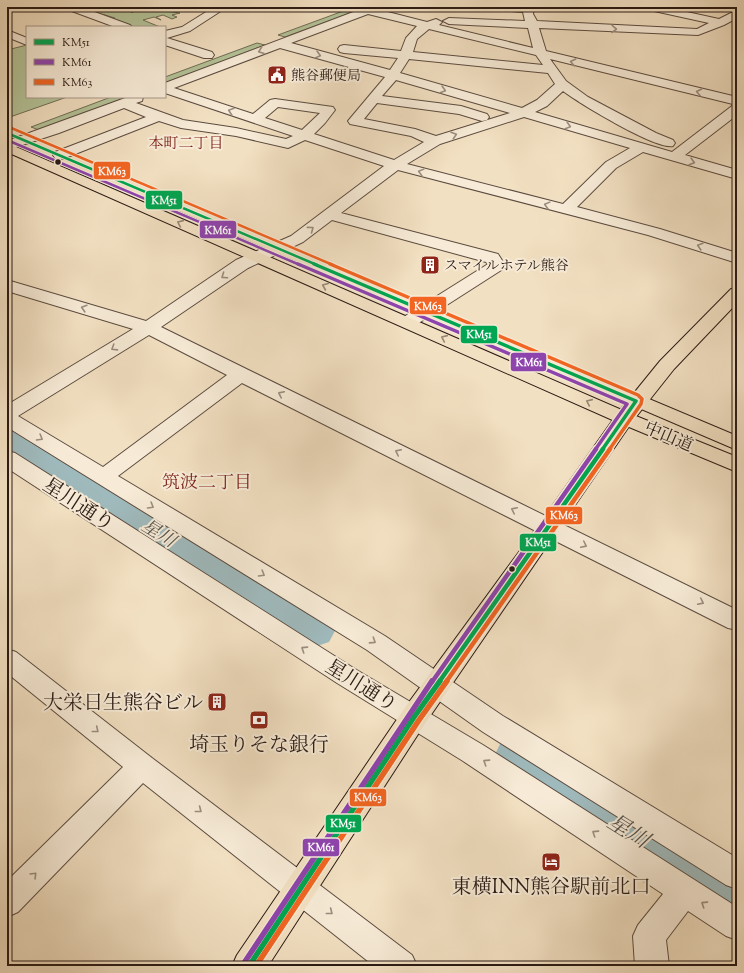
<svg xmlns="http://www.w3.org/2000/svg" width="744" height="973" font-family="'Sorts Mill Goudy','Noto Serif JP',serif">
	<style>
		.green { fill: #b4c398; stroke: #6f6e56 }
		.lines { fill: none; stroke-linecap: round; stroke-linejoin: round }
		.river { fill: #9fbabd; fill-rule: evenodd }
		.minor-casing { stroke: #5c4c40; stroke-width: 2 }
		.major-casing { stroke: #2a1a14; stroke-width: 2 }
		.highway-casing { stroke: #2a1a14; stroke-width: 2 }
		.path { stroke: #2a1a14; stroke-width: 1.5; stroke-dasharray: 1.5 1; stroke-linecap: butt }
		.minor { fill: #f7ebd7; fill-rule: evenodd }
		.major { fill: #f2e0c2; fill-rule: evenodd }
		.highway { fill: #f2e0c2; fill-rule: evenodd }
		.bus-1-far3-casing { stroke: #f7ebd7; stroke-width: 4.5 }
		.bus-1-far2-casing { stroke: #f7ebd7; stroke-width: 6 }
		.bus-1-far1-casing { stroke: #f7ebd7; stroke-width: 8 }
		.bus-1-casing { stroke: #f7ebd7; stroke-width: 8 }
		.bus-2-far3-casing { stroke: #f7ebd7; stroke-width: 4.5 }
		.bus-2-far2-casing { stroke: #f7ebd7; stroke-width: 6 }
		.bus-2-far1-casing { stroke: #f7ebd7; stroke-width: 8 }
		.bus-2-casing { stroke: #f7ebd7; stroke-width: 8 }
		.bus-3-far3-casing { stroke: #f7ebd7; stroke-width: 4.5 }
		.bus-3-far2-casing { stroke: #f7ebd7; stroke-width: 6 }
		.bus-3-far1-casing { stroke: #f7ebd7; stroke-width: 8 }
		.bus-3-casing { stroke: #f7ebd7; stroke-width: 8 }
		.bus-1-far3 { stroke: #00a651; stroke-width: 2.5 }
		.bus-1-far2 { stroke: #00a651; stroke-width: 3.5 }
		.bus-1-far1 { stroke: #00a651; stroke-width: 4.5 }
		.bus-1 { stroke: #00a651; stroke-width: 5.5 }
		.bus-2-far3 { stroke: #8e44ad; stroke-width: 2.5 }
		.bus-2-far2 { stroke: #8e44ad; stroke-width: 3.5 }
		.bus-2-far1 { stroke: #8e44ad; stroke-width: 4.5 }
		.bus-2 { stroke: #8e44ad; stroke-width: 5.5 }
		.bus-3-far3 { stroke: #f26522; stroke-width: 2.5 }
		.bus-3-far2 { stroke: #f26522; stroke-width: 3.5 }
		.bus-3-far1 { stroke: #f26522; stroke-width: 4.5 }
		.bus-3 { stroke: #f26522; stroke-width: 5.5 }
		.oneway { stroke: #9b8d7f }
		.oneway2 { stroke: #988774 }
		.bus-dot { fill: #2a1a14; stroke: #f7ebd7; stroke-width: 1.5 }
		.labels { text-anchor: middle; stroke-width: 4; stroke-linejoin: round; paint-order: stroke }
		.far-poi-label { font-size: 14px; fill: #2a1a14; stroke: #f7ebd7; text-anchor: start }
		.far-neighbourhood-label { font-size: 15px; fill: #7a1f14; stroke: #f7ebd7 }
		.street-label { font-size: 17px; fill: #2a1a14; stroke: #f7ebd7 }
		.neighbourhood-label { font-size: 18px; fill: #7a1f14; stroke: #f7ebd7 }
		.water-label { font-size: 18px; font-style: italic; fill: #53524f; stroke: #f7ebd7 }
		.near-street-label { font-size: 20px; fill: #2a1a14; stroke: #f7ebd7 }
		.near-poi-label { font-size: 20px; fill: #2a1a14; stroke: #f7ebd7 }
		.near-water-label { font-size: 22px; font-style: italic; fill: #53524f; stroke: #f7ebd7 }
		.line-badge { stroke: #f7ebd7; stroke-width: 1.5 }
		.badge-label { font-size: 11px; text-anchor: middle; font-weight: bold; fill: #fff }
	</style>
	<rect width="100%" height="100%" fill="#f2e0c2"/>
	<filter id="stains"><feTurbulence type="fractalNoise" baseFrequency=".005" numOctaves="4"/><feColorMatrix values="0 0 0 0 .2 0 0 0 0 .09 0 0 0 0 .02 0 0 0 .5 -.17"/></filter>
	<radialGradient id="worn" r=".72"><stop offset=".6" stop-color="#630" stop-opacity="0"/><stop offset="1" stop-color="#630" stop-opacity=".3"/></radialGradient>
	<g class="green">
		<path d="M78 7H136L180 13 172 15 177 17 172 19 163 15 156 17 161 20 154 17 143 20 160 27H131L111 20 115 18 105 15H96Z"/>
		<path d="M346 10 353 12 285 37 278 35Z"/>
		<path d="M257 43 265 45 168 82 165 81V77Z"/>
		<path d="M27 45V97H67L10 117 7 116V50Z"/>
		<path d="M111 97H127L39 130 31 127Z"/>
	</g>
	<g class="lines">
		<g class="river">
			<path d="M7 424 22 428 329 616 336 629 329 642 311 648 293 642 7 456Z"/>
			<path d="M520 737 540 744 737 864V927L715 919 500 778 492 761 500 744Z"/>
		</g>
		<g class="minor-casing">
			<g id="minor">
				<path d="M7 7H19L18 9 7 12Z"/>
				<path d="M68 7H81L130 25 132 27H115L69 10Z"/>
				<path d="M214 7H227L190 31 167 38 212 52 214 55 212 58H204L165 45V31L182 27Z"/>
				<path d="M348 7H375L376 9 427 22 436 19 442 22 439 25 533 48 528 28 449 24 443 21 449 18 525 21 523 12 501 10 496 7H534L533 14 537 21 697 29 709 23 645 9 644 7H664L719 19 737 10V18L724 25 698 35 539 28 546 51 737 97V105L550 59 566 81 588 97 656 133 673 140 675 143 673 146C656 150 579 103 563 91L547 106 535 112 672 152 732 106 737 105V115L685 155 737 170V179L643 152 616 168 577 207 660 229 737 253V263L648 235 398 170 341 213 498 254 505 265 503 269 414 326 408 327 402 326 399 322 402 318 488 264 486 262 332 220 303 242 248 268 161 327 737 610V630L728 628 242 383 118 476 385 636 503 716 737 858V889L726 885 483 732 367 650 7 427V405L133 329 7 291V280L146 321 236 260 291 236 384 166 305 140 288 148 236 136 181 128 159 121 65 158 60 159 55 158 53 155 55 152 146 117 124 108 59 133 7 150V141L128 97H143L142 101 136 103 183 120 236 128 286 139 293 136 165 93V83L356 11 349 9ZM368 14 417 26 406 38 401 51 344 45 340 46 338 49 340 52 344 53 398 58 390 70 291 43ZM429 29 536 55 543 65 413 52 417 39ZM280 48 385 77 348 121 350 124 411 136 424 142 394 160 314 134 325 123 335 110 333 107 275 99 270 100 253 114 174 88ZM409 59 548 73 555 84 537 100 522 108 400 73ZM396 80 510 113 436 136 415 129 364 119 377 103 459 114 482 121 487 120 489 117 487 114 461 106 382 96ZM278 107 320 113 302 130 265 118ZM524 117 630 148 606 162 563 204 407 164 440 144ZM149 335 227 375 103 467 18 416Z"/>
				<path d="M7 30 27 38V45L7 37Z"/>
				<path d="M7 451 15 453 355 669 483 745 737 907V940L726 936 688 911 666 940 669 966H635L633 936 638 925 663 894 463 761 337 683 7 468Z"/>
				<path d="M7 649 16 652 152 758 412 955 417 966H374L143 783 18 912 7 917V881L123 767 7 673Z"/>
			</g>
		</g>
		<g class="major-casing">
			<path id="major" d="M737 288V303L674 369 632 422 424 725 268 966H232L237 955 404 709 541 522 617 414 660 361 731 289Z"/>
		</g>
		<g class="highway-casing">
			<g id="highway">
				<path d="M7 143 631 414 737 457V472L617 422 7 152Z"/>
				<path d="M179 201 737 436V450L174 209 171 206 174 203Z"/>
			</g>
		</g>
		<g class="path">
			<path d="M142 7 182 11"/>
			<path d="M131 12 144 8"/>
		</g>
		<use href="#minor" class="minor"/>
		<use href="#major" class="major"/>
		<use href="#highway" class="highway"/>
		<g class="bus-1-far3-casing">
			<path id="bus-1-far3" d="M7 133 317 265"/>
		</g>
		<g class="bus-1-far2-casing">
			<path id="bus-1-far2" d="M314 264 636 401 602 450"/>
		</g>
		<g class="bus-1-far1-casing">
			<path id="bus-1-far1" d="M439 682 603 449"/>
		</g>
		<g class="bus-1-casing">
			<path id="bus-1" d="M249 966 414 717 440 681"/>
		</g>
		<g class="bus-2-far3-casing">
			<path id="bus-2-far3" d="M7 140 300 265"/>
		</g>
		<g class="bus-2-far2-casing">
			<path id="bus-2-far2" d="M298 264 627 404 595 450"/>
		</g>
		<g class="bus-2-far1-casing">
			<path id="bus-2-far1" d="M432 682 596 449"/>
		</g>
		<g class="bus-2-casing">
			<path id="bus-2" d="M244 963 432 681"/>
		</g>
		<g class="bus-3-far3-casing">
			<path id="bus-3-far3" d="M9 127 333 265"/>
		</g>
		<g class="bus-3-far2-casing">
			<path id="bus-3-far2" d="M330 264 638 395 642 399 641 404 609 450"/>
		</g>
		<g class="bus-3-far1-casing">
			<path id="bus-3-far1" d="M446 682 610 449"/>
		</g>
		<g class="bus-3-casing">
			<path id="bus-3" d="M256 966 419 720 447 681"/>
		</g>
		<use href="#bus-1-far3" class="bus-1-far3"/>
		<use href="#bus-1-far2" class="bus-1-far2"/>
		<use href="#bus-1-far1" class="bus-1-far1"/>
		<use href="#bus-1" class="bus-1"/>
		<use href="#bus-2-far3" class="bus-2-far3"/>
		<use href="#bus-2-far2" class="bus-2-far2"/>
		<use href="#bus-2-far1" class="bus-2-far1"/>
		<use href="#bus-2" class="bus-2"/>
		<use href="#bus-3-far3" class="bus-3-far3"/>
		<use href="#bus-3-far2" class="bus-3-far2"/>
		<use href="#bus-3-far1" class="bus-3-far1"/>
		<use href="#bus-3" class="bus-3"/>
	</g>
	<defs><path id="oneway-chevron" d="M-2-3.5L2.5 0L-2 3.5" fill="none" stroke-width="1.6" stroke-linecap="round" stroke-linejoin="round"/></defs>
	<g class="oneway">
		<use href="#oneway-chevron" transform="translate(614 29) rotate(2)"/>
		<use href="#oneway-chevron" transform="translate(261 51) rotate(160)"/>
		<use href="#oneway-chevron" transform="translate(318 55) rotate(15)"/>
		<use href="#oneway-chevron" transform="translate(573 62) rotate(-167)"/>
		<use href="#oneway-chevron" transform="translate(443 90) rotate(16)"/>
		<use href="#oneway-chevron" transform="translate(699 92) rotate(-167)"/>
		<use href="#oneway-chevron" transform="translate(231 111) rotate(-162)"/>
		<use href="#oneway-chevron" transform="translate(568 126) rotate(16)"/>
		<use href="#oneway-chevron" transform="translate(454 135) rotate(-18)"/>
		<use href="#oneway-chevron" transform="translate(692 162) rotate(16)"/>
		<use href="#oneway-chevron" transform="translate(421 172) rotate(-165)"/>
		<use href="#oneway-chevron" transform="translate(547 205) rotate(-165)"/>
		<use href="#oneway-chevron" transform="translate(311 229) rotate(-37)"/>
		<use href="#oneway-chevron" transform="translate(700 246) rotate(-163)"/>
		<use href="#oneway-chevron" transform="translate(224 276) rotate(146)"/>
		<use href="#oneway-chevron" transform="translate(84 308) rotate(-163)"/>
		<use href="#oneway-chevron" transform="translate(114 348) rotate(148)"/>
		<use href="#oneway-chevron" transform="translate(281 394) rotate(-154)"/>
		<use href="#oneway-chevron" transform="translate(40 438) rotate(31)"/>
		<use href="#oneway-chevron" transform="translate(398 452) rotate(-154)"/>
		<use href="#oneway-chevron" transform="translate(151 506) rotate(31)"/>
		<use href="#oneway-chevron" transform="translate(514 510) rotate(-154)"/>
		<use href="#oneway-chevron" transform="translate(584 545) rotate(26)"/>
		<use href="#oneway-chevron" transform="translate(262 574) rotate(31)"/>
		<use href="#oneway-chevron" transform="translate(701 602) rotate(26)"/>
		<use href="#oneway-chevron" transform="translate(373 641) rotate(33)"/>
		<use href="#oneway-chevron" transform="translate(304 649) rotate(-147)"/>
		<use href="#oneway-chevron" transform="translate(96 730) rotate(39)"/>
		<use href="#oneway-chevron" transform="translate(486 762) rotate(-147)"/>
		<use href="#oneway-chevron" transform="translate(199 810) rotate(38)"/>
		<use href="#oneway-chevron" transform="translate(595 833) rotate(-147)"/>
		<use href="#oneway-chevron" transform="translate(34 875) rotate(-45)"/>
		<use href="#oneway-chevron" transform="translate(704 904) rotate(-147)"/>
		<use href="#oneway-chevron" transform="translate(330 912) rotate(38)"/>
	</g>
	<g class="oneway2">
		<use href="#oneway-chevron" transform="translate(180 223) rotate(-156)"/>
		<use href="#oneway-chevron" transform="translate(325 286) rotate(-157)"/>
		<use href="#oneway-chevron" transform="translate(444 338) rotate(-156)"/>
		<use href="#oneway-chevron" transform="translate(589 402) rotate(-156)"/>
	</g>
	<defs>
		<g id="civic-square" transform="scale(1)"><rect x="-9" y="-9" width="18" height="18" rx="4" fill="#8f2418" stroke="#f7ebd7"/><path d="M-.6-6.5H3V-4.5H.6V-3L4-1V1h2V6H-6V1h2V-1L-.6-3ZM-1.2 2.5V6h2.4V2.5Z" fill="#fff"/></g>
		<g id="building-square" transform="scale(1)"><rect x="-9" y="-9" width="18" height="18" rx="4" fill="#8f2418" stroke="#f7ebd7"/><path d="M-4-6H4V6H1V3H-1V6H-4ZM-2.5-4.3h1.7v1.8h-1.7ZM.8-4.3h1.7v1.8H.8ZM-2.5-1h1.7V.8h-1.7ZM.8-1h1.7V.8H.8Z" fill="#fff"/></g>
		<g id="bank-square" transform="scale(1)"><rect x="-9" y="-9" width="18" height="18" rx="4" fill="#8f2418" stroke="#f7ebd7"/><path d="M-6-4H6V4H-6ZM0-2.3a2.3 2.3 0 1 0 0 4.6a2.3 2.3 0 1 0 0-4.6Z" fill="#fff"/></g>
		<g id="hotel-square" transform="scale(1)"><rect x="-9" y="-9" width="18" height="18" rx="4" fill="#8f2418" stroke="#f7ebd7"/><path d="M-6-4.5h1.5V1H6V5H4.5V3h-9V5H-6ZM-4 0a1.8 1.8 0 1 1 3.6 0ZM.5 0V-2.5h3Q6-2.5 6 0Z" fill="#fff"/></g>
	</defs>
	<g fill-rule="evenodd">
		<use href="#civic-square" x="277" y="75"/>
		<use href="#building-square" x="430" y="265"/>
		<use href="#building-square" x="217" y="702"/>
		<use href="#bank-square" x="259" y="720"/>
		<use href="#hotel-square" x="551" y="862"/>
	</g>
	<g class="bus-dot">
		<circle cx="58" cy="162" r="3.5"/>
		<circle cx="512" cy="569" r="3.5"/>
	</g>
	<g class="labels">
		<g class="far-poi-label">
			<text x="291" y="80">熊谷郵便局</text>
			<text x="444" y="270">スマイルホテル熊谷</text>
		</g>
		<g class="far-neighbourhood-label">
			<text x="186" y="148">本町二丁目</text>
		</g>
		<g class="street-label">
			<text transform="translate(669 436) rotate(23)" y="6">中山道</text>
		</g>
		<g class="neighbourhood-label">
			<text x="207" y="488">筑波二丁目</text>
		</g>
		<g class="water-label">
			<text transform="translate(159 533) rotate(32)" y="6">星川</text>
		</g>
		<g class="near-street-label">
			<text transform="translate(79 504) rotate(33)" y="7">星川通り</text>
			<text transform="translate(362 685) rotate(32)" y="7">星川通り</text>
		</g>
		<g class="near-poi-label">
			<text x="203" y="709" text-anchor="end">大栄日生熊谷ビル</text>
			<text x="259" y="751">埼玉りそな銀行</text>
			<text x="551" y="893">東横INN熊谷駅前北口</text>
		</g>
		<g class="near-water-label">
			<text transform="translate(629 830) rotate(32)" y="8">星川</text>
		</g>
	</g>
	<g class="line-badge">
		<rect x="93" y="161" width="38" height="19" rx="4" fill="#f26522"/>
		<rect x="145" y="190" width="38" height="20" rx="4" fill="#00a651"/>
		<rect x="199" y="220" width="38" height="19" rx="4" fill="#8e44ad"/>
		<rect x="409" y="296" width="38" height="19" rx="4" fill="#f26522"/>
		<rect x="460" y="325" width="38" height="19" rx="4" fill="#00a651"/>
		<rect x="510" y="352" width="37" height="20" rx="4" fill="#8e44ad"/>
		<rect x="545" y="506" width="38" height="19" rx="4" fill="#f26522"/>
		<rect x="519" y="533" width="38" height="19" rx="4" fill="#00a651"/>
		<rect x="349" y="788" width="38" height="19" rx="4" fill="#f26522"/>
		<rect x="325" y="814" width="37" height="19" rx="4" fill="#00a651"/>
		<rect x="302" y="838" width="38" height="19" rx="4" fill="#8e44ad"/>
	</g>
	<g class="badge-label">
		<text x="112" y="175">KM63</text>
		<text x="164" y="204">KM51</text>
		<text x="218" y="234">KM61</text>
		<text x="428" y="310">KM63</text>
		<text x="479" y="338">KM51</text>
		<text x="529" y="366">KM61</text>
		<text x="564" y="519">KM63</text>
		<text x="538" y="546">KM51</text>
		<text x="368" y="801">KM63</text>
		<text x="343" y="827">KM51</text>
		<text x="321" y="851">KM61</text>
	</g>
	<rect width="744" height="973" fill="none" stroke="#f2e0c2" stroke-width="24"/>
	<rect x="8" y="8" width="728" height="957" fill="none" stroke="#2a1a14" stroke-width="2"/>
	<rect x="12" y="12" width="720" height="949" fill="none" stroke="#2a1a14"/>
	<rect x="26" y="26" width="140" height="72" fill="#f7ebd7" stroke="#a59789"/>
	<rect x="34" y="39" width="20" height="6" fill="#00a651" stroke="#a59789"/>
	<text x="62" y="46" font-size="12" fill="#2a1a14">KM51</text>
	<rect x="34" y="59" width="20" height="6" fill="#8e44ad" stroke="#a59789"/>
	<text x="62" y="66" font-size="12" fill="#2a1a14">KM61</text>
	<rect x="34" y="79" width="20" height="6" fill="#f26522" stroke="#a59789"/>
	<text x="62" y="86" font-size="12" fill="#2a1a14">KM63</text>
	<rect width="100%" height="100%" filter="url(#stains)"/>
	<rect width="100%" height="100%" fill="url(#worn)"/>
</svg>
